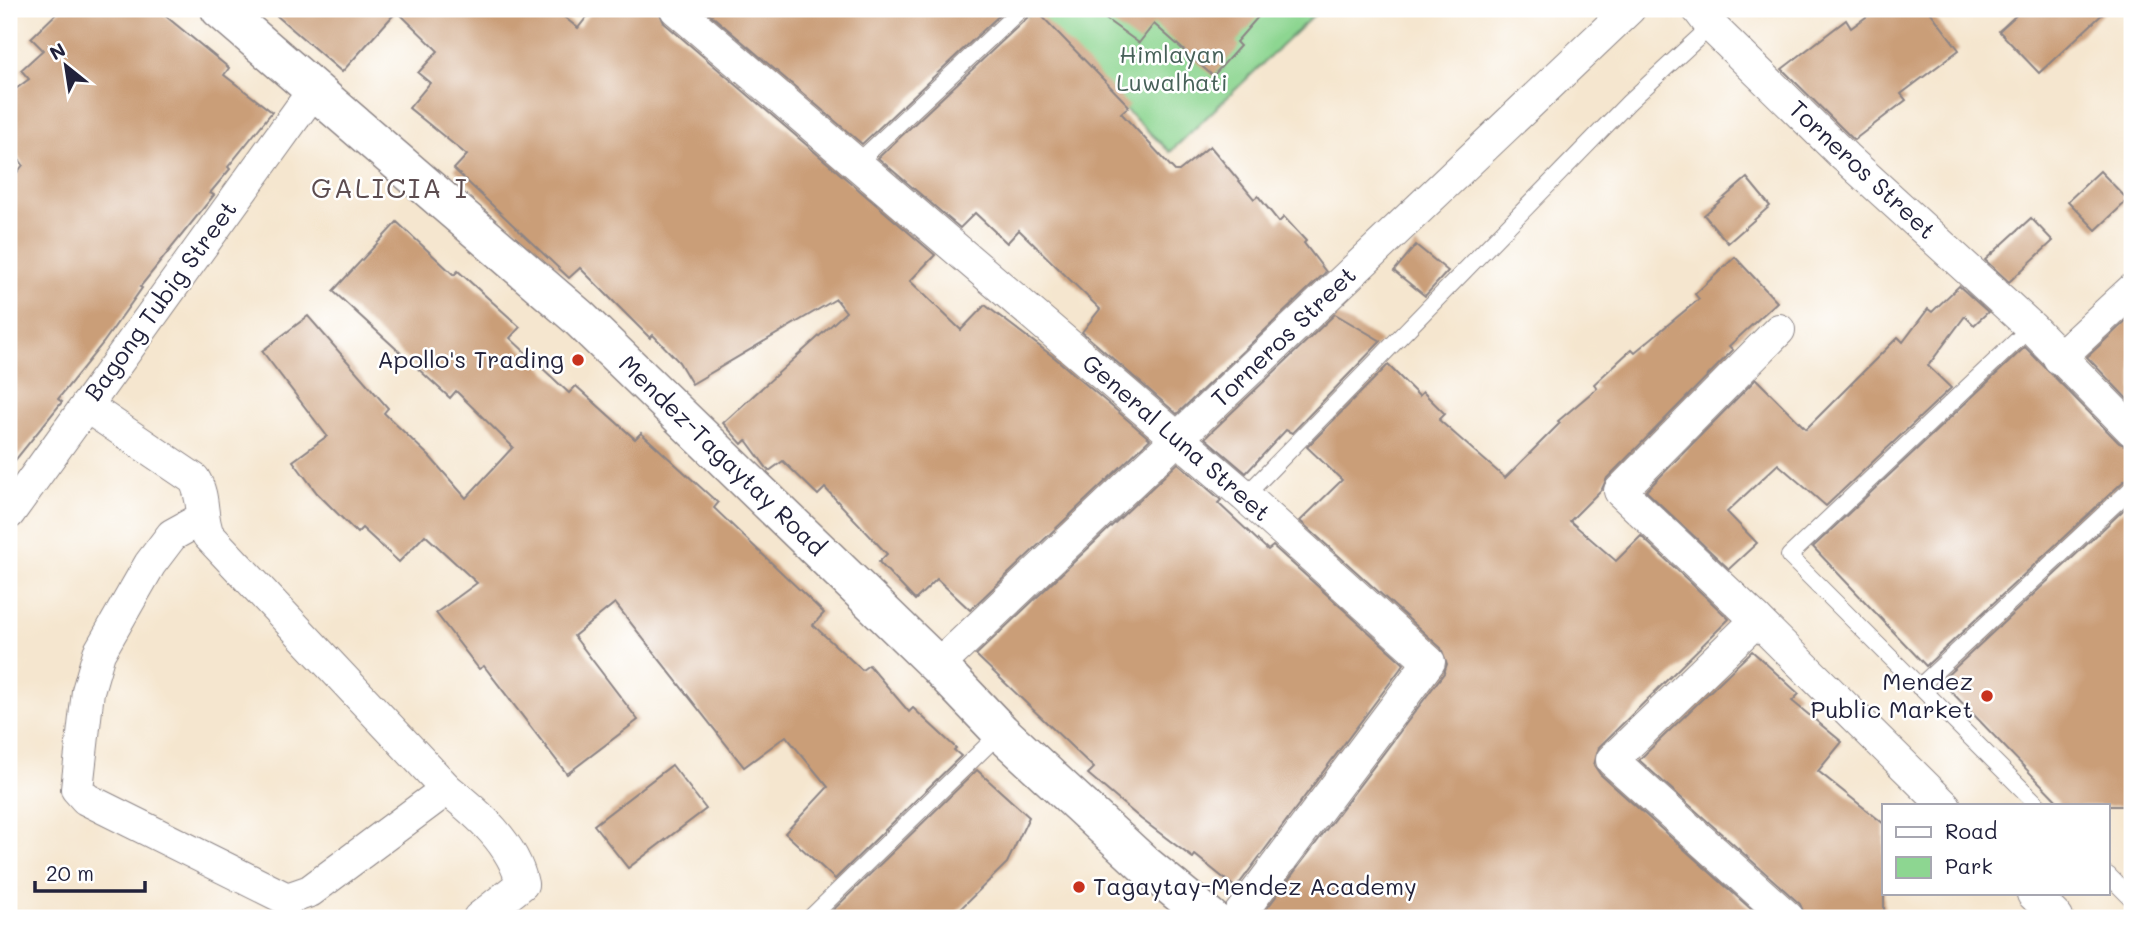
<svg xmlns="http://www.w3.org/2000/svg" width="2141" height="927" font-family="Mali,sans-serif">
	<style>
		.green { fill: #8dd691; stroke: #587c66; stroke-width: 2 }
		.building { fill: #ca9e78 }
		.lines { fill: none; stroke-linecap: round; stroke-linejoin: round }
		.service-casing { stroke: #8c8485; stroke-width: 18 }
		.minor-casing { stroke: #8c8485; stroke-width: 34 }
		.primary-casing { stroke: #8c8485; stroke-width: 41 }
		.service { stroke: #fff; stroke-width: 16 }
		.minor { stroke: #fff; stroke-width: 32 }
		.primary { stroke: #fff; stroke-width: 38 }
		.poi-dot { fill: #c8321e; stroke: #fff; stroke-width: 2.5 }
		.labels { text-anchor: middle; stroke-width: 5; stroke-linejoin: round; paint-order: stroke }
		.park-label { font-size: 24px; fill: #476159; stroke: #fff }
		.street-label { font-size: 24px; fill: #22223b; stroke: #fff }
		.poi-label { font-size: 24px; fill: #22223b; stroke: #fff; text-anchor: end }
		.quarter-label { font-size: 28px; letter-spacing: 2px; fill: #5d4d50; stroke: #fff }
	</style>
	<rect width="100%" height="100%" fill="#fff"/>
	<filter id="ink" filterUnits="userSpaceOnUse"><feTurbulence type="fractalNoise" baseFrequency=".0143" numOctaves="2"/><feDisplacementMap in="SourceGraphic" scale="14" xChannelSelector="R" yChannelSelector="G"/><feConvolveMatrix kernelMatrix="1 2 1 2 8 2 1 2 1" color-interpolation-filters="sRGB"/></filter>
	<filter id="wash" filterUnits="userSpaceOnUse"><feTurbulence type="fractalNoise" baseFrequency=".00686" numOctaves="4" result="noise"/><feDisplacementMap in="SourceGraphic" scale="28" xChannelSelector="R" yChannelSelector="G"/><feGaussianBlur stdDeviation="1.57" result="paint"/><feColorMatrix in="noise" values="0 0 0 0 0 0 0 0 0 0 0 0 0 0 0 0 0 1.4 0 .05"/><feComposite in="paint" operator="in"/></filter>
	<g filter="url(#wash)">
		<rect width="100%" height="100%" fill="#f5e6cf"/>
		<path class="green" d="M1020 9H1320L1170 152Z"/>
		<g id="blocks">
			<g class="building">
				<path d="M61 9H157L229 68 224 75 272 112 228 167 230 169 210 193 214 195 140 287 142 288 103 343 58 399 62 402 9 468V183L23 165 9 145V94L29 79 21 70 43 50 31 38Z"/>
				<path d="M269 9H554L578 28 593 9H658L664 23 935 255 910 281 961 330 985 305 1055 358 1150 439 970 610 937 579 915 600 879 562 887 554 825 488 818 495 783 461 769 471 746 440 742 444 723 423 846 312 836 299 692 384 679 362 653 335 650 338 580 268 569 278 454 169 467 155 409 108 430 83 418 73 438 51 397 11 342 72Z"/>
				<path d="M704 9H1006L862 144Z"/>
				<path d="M1031 9H1035L1129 106 1121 113 1175 171H1179L1210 146 1254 199 1258 196 1279 222 1284 217 1306 241 1304 243 1326 272 1177 414 1082 332 1100 309 1019 230 1007 243 975 213 960 228 878 158 1028 17Z"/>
				<path d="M1092 9H1265L1236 42 1240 46 1213 76 1154 24 1139 43Z"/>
				<path d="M1877 9H1928L1959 50 1901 94 1906 100 1854 140 1782 69 1846 20 1851 28Z"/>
				<path d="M2023 9H2108L2039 73 1999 31Z"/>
				<path d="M2100 171 2128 200 2096 230 2068 201Z"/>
				<path d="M1747 178 1770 206 1728 243 1704 215Z"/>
				<path d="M2031 218 2053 241 2009 282 1985 260Z"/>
				<path d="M397 222 454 275 458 271 520 327 510 338 569 393 576 386 635 439 641 433 718 503 714 508 824 613 813 625 862 670 869 665 909 712 913 708 956 748 954 750 961 756 835 879 785 833 828 787 786 736 744 767 615 603 574 636 638 720 567 774 484 666 479 669 436 613 477 583 425 535 399 562 362 528 357 533 317 493 293 461 327 436 262 351 308 316 388 408 384 413 430 457 466 498 513 447 456 391 450 398 333 291Z"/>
				<path d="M1416 245 1448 271 1425 296 1394 271Z"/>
				<path d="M1735 257 1777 302 1729 346 1733 350 1607 478 1602 489 1570 521 1616 561 1641 536 1729 619 1599 747 1594 765 1600 774 1761 918H1273L1265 911 1444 673 1447 664 1441 648 1300 521 1342 480 1307 447 1388 365 1419 396 1423 392 1445 414 1439 420 1505 478 1560 423 1558 421 1597 388 1594 384 1632 349 1635 352 1699 299 1695 294Z"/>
				<path d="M1959 286 1988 312 1974 325 1965 316 1928 366 1951 388 1826 506 1778 464 1727 512 1757 543 1729 569 1646 491 1756 379 1806 429 1898 337 1903 342 1928 309 1932 312Z"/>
				<path d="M1335 314 1381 341 1292 433 1286 430 1246 473 1205 438Z"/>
				<path d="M2132 315V404L2087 357Z"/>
				<path d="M2025 347 2119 443 2132 448V478L2125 480 1926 666 1813 547Z"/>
				<path d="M1178 463 1221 500 1218 503 1268 550 1273 546 1404 664 1236 888 1195 855 1193 858 1141 819 1088 774 1094 768 976 655Z"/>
				<path d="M2132 502V806H2062L1941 681Z"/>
				<path d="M1752 651 1799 694 1792 701 1842 742 1818 771 1884 824V918H1806L1800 904 1639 760Z"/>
				<path d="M672 765 706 809 628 868 594 825Z"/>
				<path d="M977 770 1029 817 1007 863 951 918H825Z"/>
			</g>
		</g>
	</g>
	<g filter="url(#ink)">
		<use href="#blocks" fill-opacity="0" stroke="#8c8485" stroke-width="2"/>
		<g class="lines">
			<g class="service-casing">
				<g id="service">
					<path d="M856 164 1021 9"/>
					<path d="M2031 327 1789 556 2039 806"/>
					<path d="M1245 496 1629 102 1711 26"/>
					<path d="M1919 687 2132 488"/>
					<path d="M2108 875 2132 899"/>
					<path d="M810 918 1001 732"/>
				</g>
			</g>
			<g class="minor-casing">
				<g id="minor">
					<path d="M676 9 1245 496 1429 662 1237 918"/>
					<path d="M1698 9 1711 26 1845 157 2031 327 2132 430"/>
					<path d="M1779 330 1620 491 1757 620 1945 806"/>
					<path d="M2059 358 2132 290"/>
					<path d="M86 406 194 479C205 497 200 515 208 535L447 789C477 813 514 844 522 884L479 918"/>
					<path d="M9 513 314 90"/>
					<path d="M201 519 172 535 150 564 99 653 88 691 77 789 86 799 287 899 310 891 447 789"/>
					<path d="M1757 620 1612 760 1788 918"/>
					<path d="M938 666 1629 9"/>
					<path d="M2033 894 2057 918"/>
				</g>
			</g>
			<g class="primary-casing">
				<path id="primary" d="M220 9 578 317 938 666 1001 732 1145 865 1210 918"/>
			</g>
			<use href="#service" class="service"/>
			<use href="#minor" class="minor"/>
			<use href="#primary" class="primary"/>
		</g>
	</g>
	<g class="poi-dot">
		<circle cx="578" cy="360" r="7"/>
		<circle cx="1987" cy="696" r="7"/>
		<circle cx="1079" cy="887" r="7"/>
	</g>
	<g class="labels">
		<g class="park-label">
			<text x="1172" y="63">Himlayan<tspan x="1172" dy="28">Luwalhati</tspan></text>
		</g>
		<g class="street-label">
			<text transform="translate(1862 170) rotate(43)" y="8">Torneros Street</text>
			<text transform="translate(161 301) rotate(-54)" y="8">Bagong Tubig Street</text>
			<text transform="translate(1284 337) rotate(-44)" y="8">Torneros Street</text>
			<text transform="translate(1176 438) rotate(41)" y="8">General Luna Street</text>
			<text transform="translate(722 456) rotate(44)" y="8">Mendez-Tagaytay Road</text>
		</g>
		<g class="poi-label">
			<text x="564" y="368">Apollo's Trading</text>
			<text x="1973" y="690">Mendez<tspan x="1973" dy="28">Public Market</tspan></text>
			<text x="1093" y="895" text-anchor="start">Tagaytay-Mendez Academy</text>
		</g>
		<g class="quarter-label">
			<text x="390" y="198">GALICIA I</text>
		</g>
	</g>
	<rect width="2141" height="927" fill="none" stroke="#fff" stroke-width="35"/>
	<rect x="1882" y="804" width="228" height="91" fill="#ffffff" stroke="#a7a7b1" stroke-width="2"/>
	<rect x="1896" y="827" width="35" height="10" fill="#ffffff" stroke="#a7a7b1" stroke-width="2"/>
	<text x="1945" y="839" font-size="21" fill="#22223b">Road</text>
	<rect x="1896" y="857" width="35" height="21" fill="#8dd691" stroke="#a7a7b1" stroke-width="2"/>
	<text x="1945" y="874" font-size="21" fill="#22223b">Park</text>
	<g transform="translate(66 66) rotate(330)" stroke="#ffffff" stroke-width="5" paint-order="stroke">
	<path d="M0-5L12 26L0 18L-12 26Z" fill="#22223b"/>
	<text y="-10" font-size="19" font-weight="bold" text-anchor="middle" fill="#22223b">N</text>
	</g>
	<path d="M35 881v10h110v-10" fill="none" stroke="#22223b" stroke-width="3.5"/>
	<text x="46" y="881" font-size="21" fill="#22223b" stroke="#ffffff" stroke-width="5" paint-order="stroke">20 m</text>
</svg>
